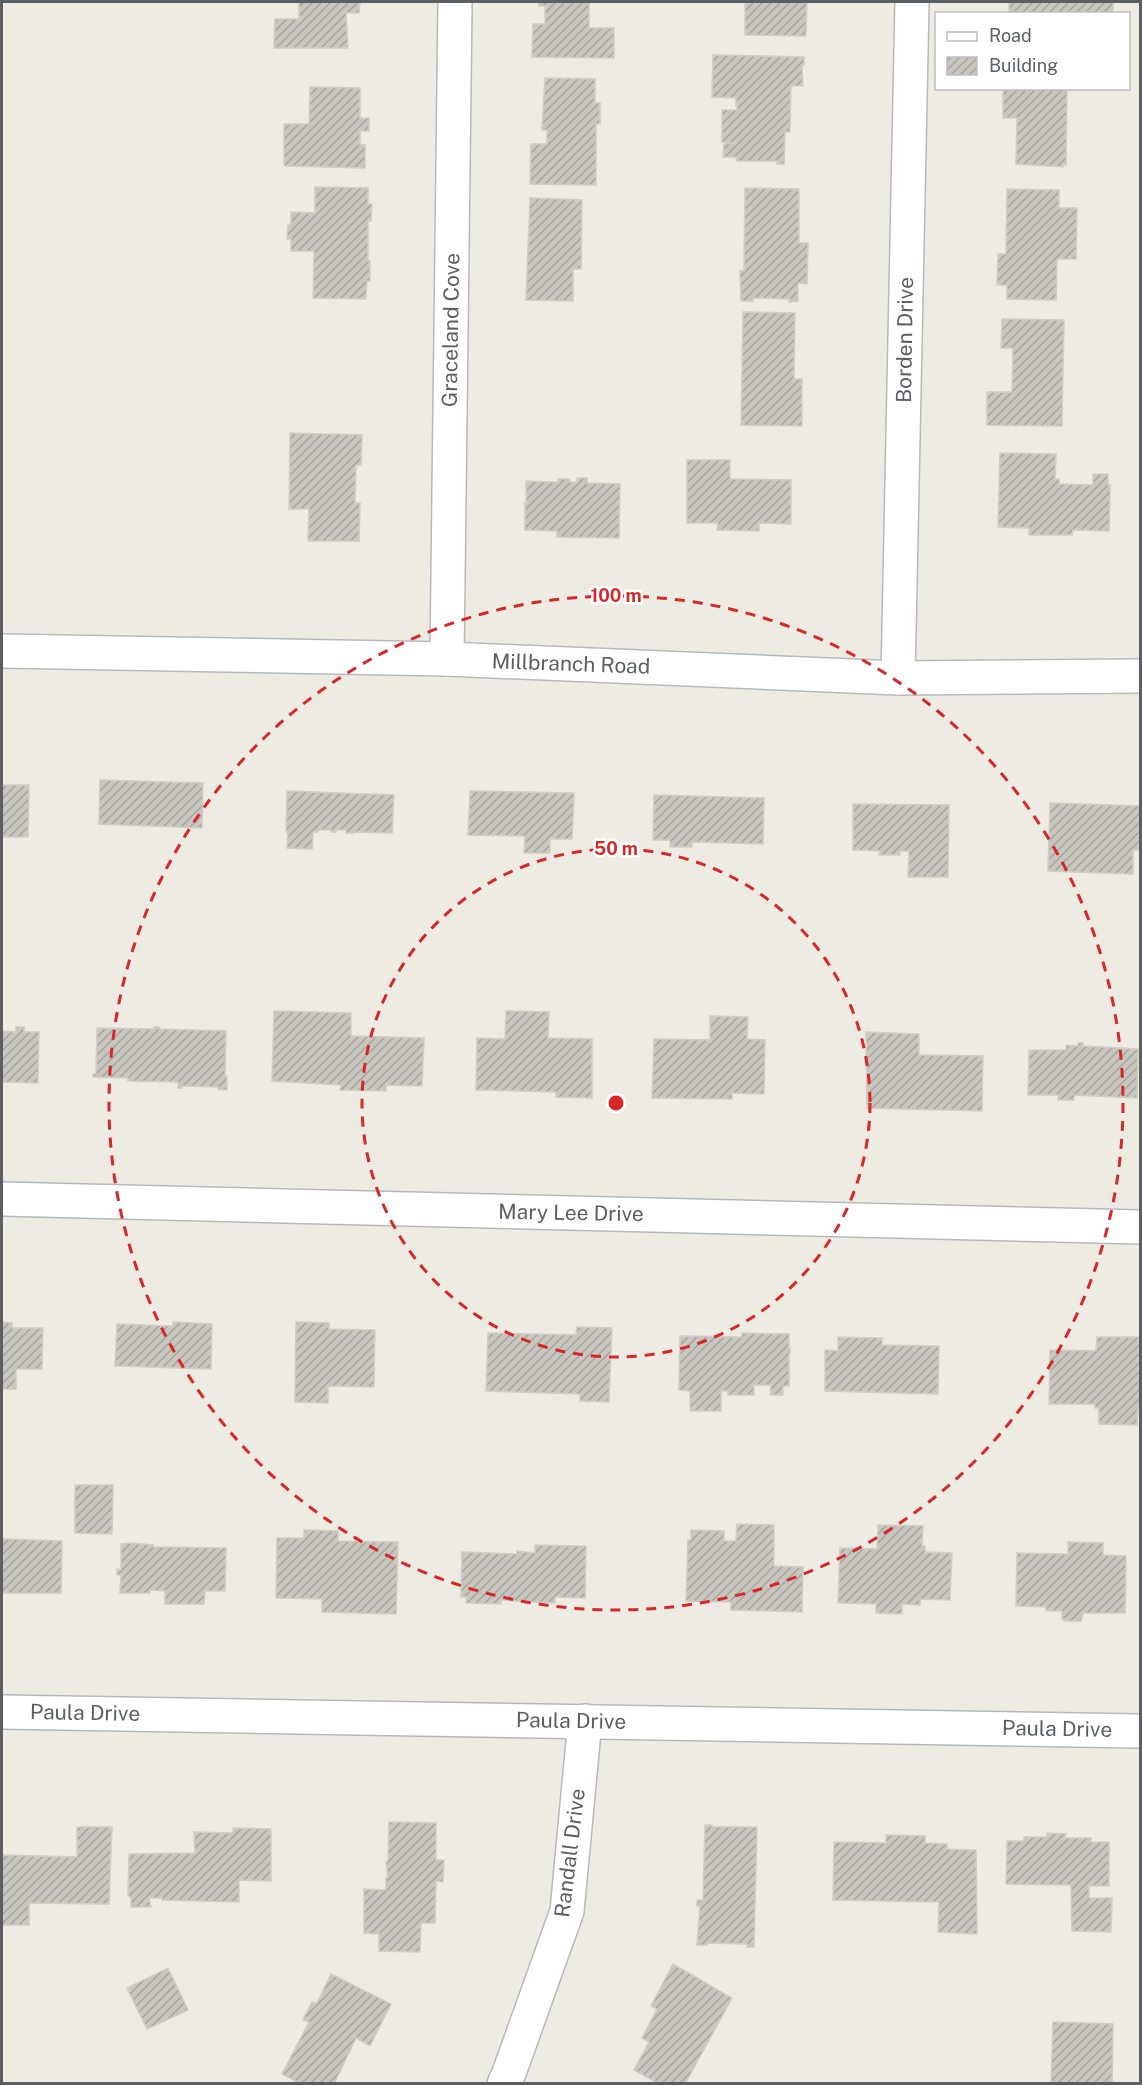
<svg xmlns="http://www.w3.org/2000/svg" width="1142" height="2085" font-family="'Public Sans',sans-serif">
	<style>
		.building { fill: url(#building-hatch); stroke: #d2ccc1; stroke-width: 1.5 }
		.lines { fill: none; stroke-linecap: round; stroke-linejoin: round }
		.minor-casing { stroke: #b6b9bd; stroke-width: 36 }
		.secondary-casing { stroke: #b7babf; stroke-width: 36 }
		.minor { stroke: #fff; stroke-width: 33 }
		.secondary { stroke: #fff; stroke-width: 33 }
		.ring { fill: none; stroke: #d62828; stroke-width: 3; stroke-dasharray: 10 8 }
		.labels { text-anchor: middle; stroke-width: 5; stroke-linejoin: round; paint-order: stroke }
		.street-label { font-size: 21px; fill: #5b5f64; stroke: #fff }
		.centre { fill: #d62828; stroke: #fff; stroke-width: 3 }
		.ring-label { font-size: 18px; text-anchor: middle; font-weight: bold; fill: #d62828; stroke: #fff; stroke-width: 5; stroke-linejoin: round; paint-order: stroke }
	</style>
	<defs>
		<pattern id="building-hatch" width="6" height="6" patternUnits="userSpaceOnUse" patternTransform="scale(1.5)"><rect width="6" height="6" fill="#c9c6c0"/><path d="M-1 1l2-2M0 6l6-6M5 7l2-2" fill="none" stroke="#a6a4a0"/></pattern>
	</defs>
	<rect width="100%" height="100%" fill="#eeebe3"/>
	<g class="building">
		<path d="M299 2H360L359 13H346L348 48H274L275 19H299Z"/>
		<path d="M539 2H591L589 4V28H614V58L532 57 533 24H545V6H539Z"/>
		<path d="M745 2H807L806 36 745 35Z"/>
		<rect x="1009" y="2" width="104" height="12"/>
		<path d="M713 55 804 57V65H802L803 86H791L790 132H785L784 164H777V161H737L736 157H723L724 144 737 143 722 142V110H737V106H736V98L712 97Z"/>
		<path d="M545 78 595 79V103H600V124H596V185L530 184 531 144H547V130H542Z"/>
		<path d="M310 87 360 88V118H369V131H360V145H365V168L285 166 284 164V124H309Z"/>
		<path d="M1003 88H1067L1066 165 1063 164V167L1016 164 1017 118H1003Z"/>
		<path d="M315 187 368 188V204H372L371 221H368V261H370V281H367L366 299 313 298 314 251H291V239H287L288 225H291V212L315 213Z"/>
		<path d="M745 188 799 189V243H808L807 284 798 283V301L789 302 790 299 753 298V301H741L740 271H744Z"/>
		<path d="M1007 189 1059 190V208H1077L1076 259H1057L1056 300 1007 299V285H997L998 254H1006Z"/>
		<path d="M530 198 582 200 581 269H573V301L526 300Z"/>
		<path d="M743 312 795 313 794 379H802V426L741 425Z"/>
		<path d="M1002 319 1064 320 1062 426 987 425V392H1012L1013 348H1001Z"/>
		<path d="M290 433 362 435 361 465H356L355 503H360L359 541H308L309 509H289Z"/>
		<path d="M1000 453 1056 454 1055 479H1059V484L1093 485V474H1108V485H1110L1109 531 1073 530 1072 535H1029V528L998 527Z"/>
		<path d="M687 460H730V479L791 480V524L759 523V531L717 530 718 523H687Z"/>
		<path d="M577 478H587V483L620 484 619 538 557 537V531L525 530V505L524 503H526V481L558 482V479H569L570 482H577Z"/>
		<path d="M100 780 203 783 202 828 99 824Z"/>
		<path d="M2 785H29L28 837H2Z"/>
		<path d="M287 791 394 795 392 833 354 832V833H346V830H336V832H331V830H319L318 832H313L312 849 287 848 288 832H286Z"/>
		<path d="M470 791 574 793 572 839H550V853H524L525 836 468 835Z"/>
		<path d="M654 795 764 798 763 844 692 842V847H670V840H653Z"/>
		<path d="M1050 803 1140 806V850H1133V874L1048 871Z"/>
		<path d="M853 804 949 805 948 877H908L909 851H900V855H879L880 851 853 850Z"/>
		<path d="M274 1011 351 1013V1036L424 1038 422 1086 386 1085V1091L340 1090 341 1085 272 1081Z"/>
		<path d="M506 1011 549 1012 548 1038 592 1039V1098L556 1097V1092L476 1090 477 1038 505 1039Z"/>
		<path d="M710 1016 748 1017 747 1039 765 1040 764 1094 732 1093V1099L652 1098 654 1039 710 1040Z"/>
		<path d="M16 1027H24V1032H39L38 1083 2 1082V1031L16 1032Z"/>
		<path d="M154 1027H159V1029L226 1031 225 1076H227V1090L218 1089V1087L182 1086V1088H178V1082L128 1081V1078L93 1077V1074H96L97 1028 154 1029Z"/>
		<path d="M866 1032 919 1034V1055L983 1056 982 1111 867 1108Z"/>
		<path d="M1078 1043H1083V1046L1138 1049 1137 1098 1074 1095V1100H1058V1095H1028L1029 1050H1066V1045L1078 1046Z"/>
		<path d="M2 1322 12 1323V1328H43L42 1369H16V1389H2Z"/>
		<path d="M173 1322 212 1324 211 1369 115 1366 117 1324 173 1326Z"/>
		<path d="M296 1322 329 1323V1329L375 1330 374 1387 328 1386V1403L295 1402Z"/>
		<path d="M577 1327 612 1328 609 1402 580 1401V1394L486 1391 488 1333 576 1335Z"/>
		<path d="M742 1333 789 1334V1348H790V1353H789V1386H783V1395H770L771 1385H754V1395H728V1391H721V1411H690V1391L679 1390 680 1336 742 1337Z"/>
		<path d="M838 1337 882 1338V1345L939 1346 938 1394 825 1391V1350L838 1351Z"/>
		<path d="M1097 1337H1140V1408H1138L1137 1425 1099 1424V1408H1095V1404H1049L1050 1350 1096 1351Z"/>
		<path d="M75 1485H113L112 1534 75 1533Z"/>
		<path d="M737 1524 774 1525V1566L803 1567 802 1612 731 1610V1602L686 1601 688 1540H691V1530L724 1531V1541H736Z"/>
		<path d="M878 1525 923 1526 922 1546H925V1552L952 1553 950 1600 920 1599V1605L902 1604V1614L876 1613V1604L838 1603 840 1548 877 1549Z"/>
		<path d="M304 1530 338 1531V1541L398 1542 396 1614 322 1612V1599L276 1598 277 1538H304Z"/>
		<path d="M2 1539 62 1541 61 1593H2Z"/>
		<path d="M1068 1542 1103 1543V1555L1126 1556 1125 1613H1083L1081 1621H1064V1619H1062V1611H1046V1607L1016 1606 1017 1553 1068 1554Z"/>
		<path d="M131 1543 153 1545V1547L226 1548 225 1591H205L204 1604H165V1591L150 1590V1593H120L121 1575H117V1569L121 1570V1544Z"/>
		<path d="M535 1545 586 1546 585 1598 555 1597V1603L501 1600V1604L466 1603V1597H461L462 1552 517 1554V1551L535 1553Z"/>
		<path d="M389 1822 436 1823V1860H444L443 1882 436 1881 435 1923H421L420 1952 379 1951V1934L364 1933V1889L386 1890V1878H388L386 1862 388 1861Z"/>
		<path d="M705 1825H712V1827H757L754 1947H747V1944L707 1943V1945H697L700 1906H697V1900H703Z"/>
		<path d="M77 1827H112L109 1904 29 1903V1925H2V1855L77 1857Z"/>
		<path d="M233 1828 271 1829V1881L239 1880V1902L162 1900V1898H149L151 1907H131V1897L128 1896 129 1854 195 1853 194 1832 233 1833Z"/>
		<path d="M1047 1833 1066 1834 1065 1838H1091V1842H1109V1886H1089V1898H1112L1111 1932 1072 1931 1071 1885 1006 1884 1007 1841H1024V1837H1047Z"/>
		<path d="M886 1835 925 1836V1843L947 1844V1849L976 1850 977 1934 938 1932 939 1902 833 1900 834 1842 886 1843Z"/>
		<path d="M673 1964 732 1998 685 2084H659L634 2070 649 2042 642 2038 657 2009 651 2006Z"/>
		<path d="M168 1968 188 2010 147 2029 127 1988Z"/>
		<path d="M331 1974 391 2004 370 2046 356 2038 334 2084H301L282 2074 309 2022 303 2020 312 2002 317 2003Z"/>
		<path d="M1053 2022 1113 2024 1112 2084H1051Z"/>
	</g>
	<g class="lines">
		<g class="minor-casing">
			<g id="minor">
				<path d="M447 659 455 2"/>
				<path d="M898 678 912 2"/>
				<path d="M2 1199 1140 1227"/>
				<path d="M2 1712 1140 1731"/>
				<path d="M504 2084 509 2073 567 1911 585 1721"/>
			</g>
		</g>
		<g class="secondary-casing">
			<path id="secondary" d="M2 651 447 659 898 678 1140 676"/>
		</g>
		<use href="#minor" class="minor"/>
		<use href="#secondary" class="secondary"/>
	</g>
	<g class="ring">
		<circle cx="616" cy="1103" r="254"/>
		<circle cx="616" cy="1103" r="507"/>
	</g>
	<g class="labels">
		<g class="street-label">
			<text transform="translate(451 330) rotate(-89)" y="7">Graceland Cove</text>
			<text transform="translate(905 340) rotate(-89)" y="7">Borden Drive</text>
			<text transform="translate(571 664) rotate(2)" y="7">Millbranch Road</text>
			<text transform="translate(571 1213) rotate(1)" y="7">Mary Lee Drive</text>
			<text transform="translate(85 1713) rotate(1)" y="7">Paula Drive</text>
			<text transform="translate(571 1721) rotate(1)" y="7">Paula Drive</text>
			<text transform="translate(1057 1729) rotate(1)" y="7">Paula Drive</text>
			<text transform="translate(570 1853) rotate(-83)" y="7">Randall Drive</text>
		</g>
	</g>
	<circle cx="616" cy="1103" r="9" class="centre"/>
	<g class="ring-label">
		<text x="616" y="602">100 m</text>
		<text x="616" y="855">50 m</text>
	</g>
	<rect width="1142" height="2085" fill="none" stroke="#5b5f64" stroke-width="6"/>
	<rect x="935" y="12" width="195" height="78" fill="#ffffff" stroke="#bdbfc1" stroke-width="1.5"/>
	<rect x="947" y="32" width="30" height="9" fill="#ffffff" stroke="#bdbfc1" stroke-width="1.5"/>
	<text x="989" y="42" font-size="18" fill="#5b5f64">Road</text>
	<rect x="947" y="57" width="30" height="18" fill="url(#building-hatch)" stroke="#bdbfc1" stroke-width="1.5"/>
	<text x="989" y="72" font-size="18" fill="#5b5f64">Building</text>
</svg>
